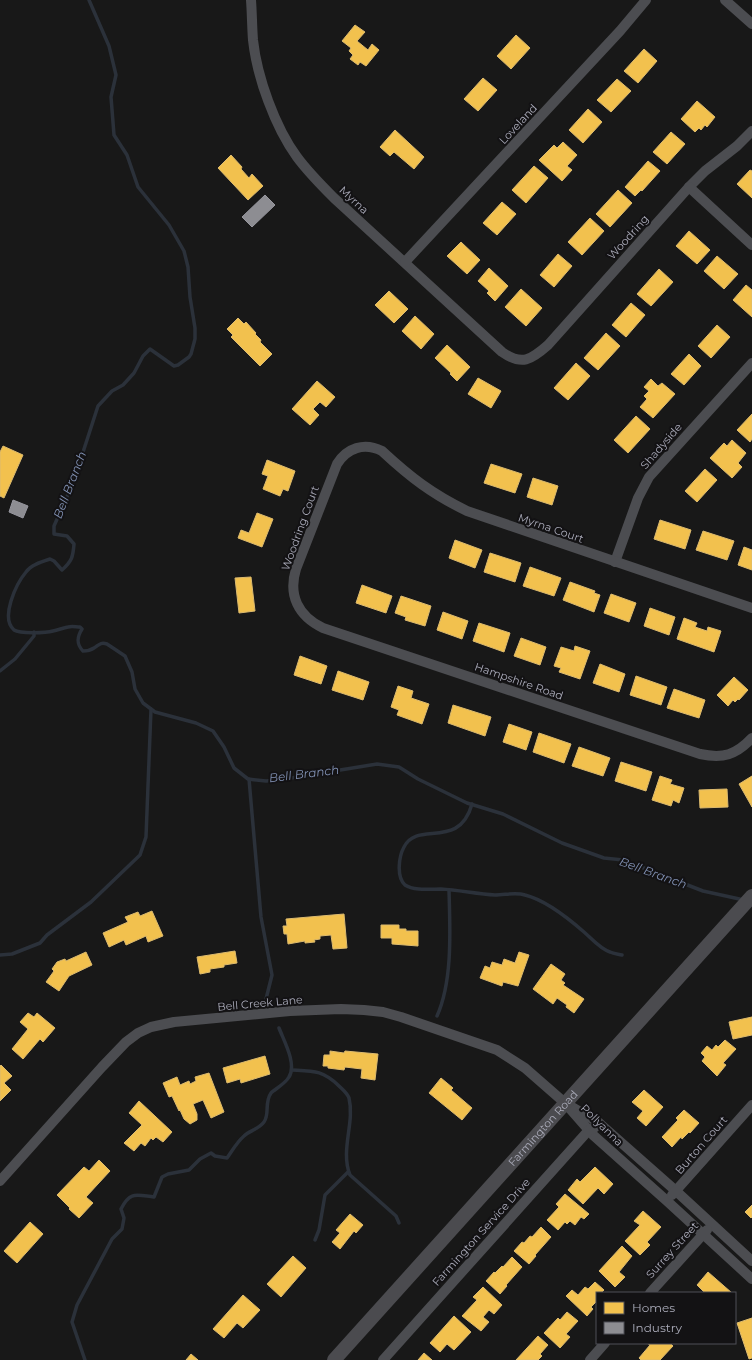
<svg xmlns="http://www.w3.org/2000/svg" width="752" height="1360" font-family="Montserrat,sans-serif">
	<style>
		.homes { fill: #f2c14e; stroke: #dcba6e }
		.industry { fill: #8d8d92; stroke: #96969e }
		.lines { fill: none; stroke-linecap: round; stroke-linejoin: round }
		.stream { stroke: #2b313a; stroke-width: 3.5 }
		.street { stroke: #4c4d51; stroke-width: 10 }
		.secondary { stroke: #4b4b4f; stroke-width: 14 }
		.labels { text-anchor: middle; stroke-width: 4; stroke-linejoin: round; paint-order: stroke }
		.street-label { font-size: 11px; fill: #aaabb9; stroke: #131214 }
		.water-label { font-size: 12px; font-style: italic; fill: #8191b3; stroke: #131214 }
	</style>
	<rect width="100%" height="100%" fill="#181818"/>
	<g class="homes">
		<path d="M355 25 365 32 357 41 368 50 372 44 379 50 366 66 360 62 358 65 350 59 353 55 349 51 351 48 342 41Z"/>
		<path d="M516 35 530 48 511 69 497 56Z"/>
		<path d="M644 49 657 61 638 83 624 71Z"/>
		<path d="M483 78 497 90 478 111 464 99Z"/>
		<path d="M617 79 631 91 611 112 597 100Z"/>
		<path d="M697 101 715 117 707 127 705 125 701 130 699 128 695 132 681 119Z"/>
		<path d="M588 109 602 122 583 143 569 130Z"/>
		<path d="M395 130 424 157 414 169 394 152 390 156 380 147Z"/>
		<path d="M671 132 685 144 667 164 653 152Z"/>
		<path d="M563 142 577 155 567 166 572 170 562 181 539 160 554 145 557 148Z"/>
		<path d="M231 155 242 167 241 169 249 178 252 174 263 186 248 200 218 168Z"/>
		<path d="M648 161 660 171 642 191 641 190 635 196 625 187Z"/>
		<path d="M534 166 548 178 526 203 512 190Z"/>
		<path d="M750 170 752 171V198L737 184Z"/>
		<path d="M618 190 632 203 610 227 596 214Z"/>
		<path d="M502 202 516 214 497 235 483 223Z"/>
		<path d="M590 218 604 231 582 255 568 242Z"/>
		<path d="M689 231 710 250 697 264 676 246Z"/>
		<path d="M461 242 480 260 467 274 447 256Z"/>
		<path d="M558 254 572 266 554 287 540 275Z"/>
		<path d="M717 256 738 274 724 289 704 271Z"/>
		<path d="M489 268 508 286 495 301 487 293 489 291 478 281Z"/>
		<path d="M659 269 673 282 651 306 637 294Z"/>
		<path d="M746 285 752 290V317L733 300Z"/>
		<path d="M521 289 542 308 526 326 505 307Z"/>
		<path d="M389 291 408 309 394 323 375 305Z"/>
		<path d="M631 303 645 315 626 337 612 325Z"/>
		<path d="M415 316 434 334 421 349 402 331Z"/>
		<path d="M238 318 244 324 246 322 256 333 255 334 261 340 260 342 272 354 260 366 231 337 233 335 227 329Z"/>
		<path d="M717 325 730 337 711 358 698 346Z"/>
		<path d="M606 333 620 346 598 370 584 358Z"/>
		<path d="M447 345 470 367 457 381 450 374 451 373 435 358Z"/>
		<path d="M689 354 701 366 684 385 671 374Z"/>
		<path d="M576 363 590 376 568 400 554 388Z"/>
		<path d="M478 378 501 391 491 408 468 394Z"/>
		<path d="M651 379 658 386 662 383 675 394 653 418 640 407 647 399 644 396 649 391 644 387Z"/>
		<path d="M317 381 335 397 326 407 320 402 313 409 319 415 310 425 292 409Z"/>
		<path d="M752 414V439L750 442 737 430Z"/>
		<path d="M636 416 650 429 628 453 614 440Z"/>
		<path d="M732 440 746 453 738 463 742 467 732 478 710 458 724 443 727 446Z"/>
		<path d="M3 446 23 455 4 498 0 496V452Z"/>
		<path d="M267 460 295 471 288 491 283 489 280 496 263 489 268 476 262 474Z"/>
		<path d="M491 464 522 474 515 493 484 483Z"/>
		<path d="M705 469 717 480 697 502 685 491Z"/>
		<path d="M533 478 558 486 552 505 527 497Z"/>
		<path d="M257 513 273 519 262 547 238 538 241 530 249 533Z"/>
		<path d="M660 520 691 530 685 549 654 539Z"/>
		<path d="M703 531 734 541 727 560 696 550Z"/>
		<path d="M455 540 482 550 475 568 449 558Z"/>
		<path d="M744 547 752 550V570L738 565Z"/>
		<path d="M490 553 521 563 515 582 484 572Z"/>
		<path d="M530 567 561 578 554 596 523 586Z"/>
		<path d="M251 577 255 611 239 613 235 578Z"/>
		<path d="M570 582 595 591 594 593 600 595 594 612 563 600Z"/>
		<path d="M362 585 392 596 386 613 356 603Z"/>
		<path d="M611 594 636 603 629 622 604 613Z"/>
		<path d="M401 596 431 606 425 626 405 620 406 617 395 613Z"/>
		<path d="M650 608 675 617 669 635 644 626Z"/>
		<path d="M443 612 468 621 462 639 437 630Z"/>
		<path d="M684 618 697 623 695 627 707 631 708 627 721 631 714 652 677 639Z"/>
		<path d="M479 623 510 633 504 652 473 641Z"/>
		<path d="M521 638 546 647 540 665 514 656Z"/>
		<path d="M575 646 590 651 580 679 559 672 561 668 554 666 561 647 574 651Z"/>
		<path d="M300 656 327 666 321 684 294 675Z"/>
		<path d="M600 664 625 674 619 692 593 683Z"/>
		<path d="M338 671 369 682 363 700 332 690Z"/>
		<path d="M636 676 667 687 661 705 630 695Z"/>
		<path d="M734 677 748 690 739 700 738 699 735 702 733 700 728 706 717 695Z"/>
		<path d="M398 686 413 691 411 698 429 704 422 724 397 715 399 710 391 707Z"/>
		<path d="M674 689 705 700 699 718 667 708Z"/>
		<path d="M453 705 491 717 485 736 448 723Z"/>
		<path d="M509 724 532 732 526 750 503 742Z"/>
		<path d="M539 733 571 744 564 763 533 752Z"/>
		<path d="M579 747 610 758 603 776 572 766Z"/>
		<path d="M621 762 652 772 646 791 615 781Z"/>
		<path d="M660 776 672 780 670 784 684 788 679 803 673 800 671 806 652 800Z"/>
		<path d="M752 776V807L739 784Z"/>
		<path d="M727 789 728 807 700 808 699 790Z"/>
		<path d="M152 911 163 936 148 942 146 936 126 945 124 940 109 947 103 933 128 922 125 917 138 912 140 916Z"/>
		<path d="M344 914 347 948 333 949 331 935 320 936V939L314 940 315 942 305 943V941L288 944 287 934H284L283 926H287L286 919Z"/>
		<path d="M381 925H399V929H406V931H418V946L392 944V938H381Z"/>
		<path d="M235 951 237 963 224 965V967L210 969V972L200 974 197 957Z"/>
		<path d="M86 952 92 965 69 976 59 991 46 982 54 971 52 969 57 962 65 959 66 961Z"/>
		<path d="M519 952 529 955 518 986 503 982 502 986 480 978 485 966 490 968 492 962 502 965 504 959 515 963Z"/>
		<path d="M551 964 565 974 561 980 565 983 563 985 584 999 574 1013 566 1007 567 1005 557 998 553 1004 533 989Z"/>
		<path d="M28 1013 34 1017 37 1013 55 1028 43 1042 40 1039 23 1059 12 1049 28 1029 20 1022Z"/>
		<path d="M752 1017V1035L733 1039 729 1022Z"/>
		<path d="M725 1040 736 1049 723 1063 726 1065 717 1076 702 1061 705 1057 701 1053 707 1046 712 1050 716 1045 718 1047Z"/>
		<path d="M330 1051 344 1053 345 1051 378 1054 375 1080 361 1078 362 1069 345 1067 344 1070 328 1068V1066H323L324 1055H330Z"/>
		<path d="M265 1056 270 1074 241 1083 240 1079 227 1083 223 1068Z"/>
		<path d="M1 1065 12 1076 4 1083 11 1090 0 1101V1066Z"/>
		<path d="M209 1073 224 1112 211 1118 203 1100 193 1104 197 1114V1120L190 1124 184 1119 180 1110 179 1111 172 1096 169 1097 163 1083 177 1077 180 1085 189 1081 190 1084 196 1081 195 1077Z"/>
		<path d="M441 1078 453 1088 451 1090 472 1108 462 1120 429 1093Z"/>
		<path d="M644 1090 663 1107 646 1126 637 1118 643 1111 632 1102Z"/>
		<path d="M139 1101 172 1132 163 1142 156 1137 153 1140 151 1138 145 1146 141 1143 134 1151 124 1143 142 1125 129 1113Z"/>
		<path d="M684 1110 699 1123 690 1133 689 1132 682 1139 681 1137 672 1147 662 1137 678 1120 676 1118Z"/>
		<path d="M99 1160 110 1171 86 1197 93 1203 79 1218 69 1209 70 1208 57 1195 84 1167 89 1171Z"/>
		<path d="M595 1167 613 1184 604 1194 598 1188 583 1204 568 1190 577 1179 580 1182Z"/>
		<path d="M565 1194 589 1214 584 1219 581 1217 575 1225 570 1221 567 1224 565 1222 558 1230 547 1220 559 1207 556 1204Z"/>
		<path d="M752 1205V1217L751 1218 745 1212Z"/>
		<path d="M643 1211 661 1227 647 1242 650 1245 640 1255 625 1241 640 1225 634 1221Z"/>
		<path d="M350 1214 363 1225 356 1233 354 1231 340 1249 332 1242 340 1233 336 1230Z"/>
		<path d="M30 1222 43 1234 17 1263 4 1251Z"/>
		<path d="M541 1227 551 1237 535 1255 536 1256 529 1264 514 1251 522 1242 524 1243 530 1236 532 1237Z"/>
		<path d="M622 1246 632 1256 619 1272 625 1277 615 1287 599 1271Z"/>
		<path d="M293 1256 306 1268 281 1297 267 1284Z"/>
		<path d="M512 1257 522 1267 506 1285 507 1286 500 1294 486 1281 494 1272 495 1273 502 1266 503 1267Z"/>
		<path d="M708 1272 732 1293H705L697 1285Z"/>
		<path d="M595 1282 604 1290 601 1293H597V1301L591 1307 593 1309 587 1316 566 1296 572 1290 578 1295 585 1287 588 1289Z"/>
		<path d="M483 1287 502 1305 494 1314 489 1310 483 1317 489 1322 481 1331 462 1316 477 1300 473 1297Z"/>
		<path d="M243 1295 260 1310 243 1328 237 1323 224 1338 213 1329Z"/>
		<path d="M567 1312 578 1321 566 1334 570 1337 560 1348 544 1333 558 1318 560 1320Z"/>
		<path d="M454 1316 471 1332 454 1350 447 1344 440 1352 430 1343Z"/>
		<path d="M752 1318V1358L749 1359 737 1323Z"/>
		<path d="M538 1336 548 1345 540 1354 542 1356 538 1360H516Z"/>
		<path d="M647 1343H670L673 1346 660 1360H641L639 1358 650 1345Z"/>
		<path d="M424 1353 432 1360H418Z"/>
		<path d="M191 1354 198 1360H186Z"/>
	</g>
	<g class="industry">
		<path d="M265 195 275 205 252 227 242 217Z"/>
		<path d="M13 500 28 506 23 518 9 512Z"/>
	</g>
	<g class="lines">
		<g class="stream">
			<path d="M89 0 109 46 116 75 111 97 114 135 127 155 138 187 169 225 184 251 188 267 190 297 195 328V339L191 354 189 357 178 365 174 366 150 349 143 356 134 373 123 385 112 391 98 406 73 483 54 526V534L67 536 74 544C73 557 72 561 62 570L54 561 50 559C41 562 31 565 26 572 16 584 0 618 14 630 20 634 46 633 53 631 58 630 63 628 68 627 72 626 76 627 80 627L82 629C77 637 76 644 83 651 86 651 91 650 94 648 99 645 100 642 107 644L125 656 132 672 135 689 143 703 155 712 196 723 213 731 224 747 234 768 248 779 266 781 279 780 377 764 399 767 418 779 467 803 503 814 562 843 604 858 623 860 703 891 744 900"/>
			<path d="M0 671 15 659 34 636V632"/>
			<path d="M249 779 261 917 272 975 265 1003"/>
			<path d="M472 804C459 851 417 820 404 847 399 856 396 877 405 885 414 891 430 889 441 889 459 890 477 894 495 895 505 895 516 892 525 895 545 900 568 918 584 932 591 938 600 949 610 952 614 954 618 954 622 955"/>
			<path d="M0 955 12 954 40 943 47 935 91 902 140 855 146 837 151 709"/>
			<path d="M437 1016C453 980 450 929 449 890"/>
			<path d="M292 1070C313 1071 323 1070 339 1086 343 1090 347 1093 349 1098 355 1123 340 1150 350 1175L396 1216 399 1223"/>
			<path d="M315 1240 319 1230 325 1195 348 1172"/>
			<path d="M85 1360 72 1322 77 1305 112 1239 122 1229 124 1218 121 1209C130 1191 136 1195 154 1197L162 1177 168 1174 189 1170 200 1159 211 1153 215 1156 227 1158C232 1151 237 1142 244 1136 249 1131 259 1129 264 1122 270 1114 264 1103 271 1093 275 1089 285 1084 289 1077 297 1064 284 1041 279 1028"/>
		</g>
		<g class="street">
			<path d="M251 0C252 13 252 27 253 40 257 77 275 127 297 157 308 172 321 185 334 198L502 352C522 366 531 360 548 345L689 187 705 171 737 146 752 131"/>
			<path d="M725 0 752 24"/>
			<path d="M689 187 752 245"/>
			<path d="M405 262 620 31 646 0"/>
			<path d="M615 562 638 498 649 477 752 363"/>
			<path d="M752 608 467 511C432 494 410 477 382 451 364 442 347 448 337 464L296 569C288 595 298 616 323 628L700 754C723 759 736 755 752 738"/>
			<path d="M572 1107 599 1123 676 1191 752 1261"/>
			<path d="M0 1181 102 1067 126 1042 138 1033 151 1027 174 1022 290 1011 341 1009 364 1010 383 1012 401 1017 497 1050 525 1068 565 1103 593 1135 667 1201 752 1279"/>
			<path d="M672 1195 752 1105"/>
			<path d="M650 1293 707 1230"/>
			<path d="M383 1360 588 1131 594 1128 599 1123"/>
			<path d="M590 1360 605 1343"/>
		</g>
		<path class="secondary" id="s1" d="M334 1360 752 896"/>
	</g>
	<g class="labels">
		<g class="street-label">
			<text transform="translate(518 124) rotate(-47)" y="4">Loveland</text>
			<text transform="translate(354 200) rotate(43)" y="4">Myrna</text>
			<text transform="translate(628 237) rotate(-48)" y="4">Woodring</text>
			<text transform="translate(661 446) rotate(-49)" y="4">Shadyside</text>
			<text transform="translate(300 528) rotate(-70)" y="4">Woodring Court</text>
			<text transform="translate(551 528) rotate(19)" y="4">Myrna Court</text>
			<text transform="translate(519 681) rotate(19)" y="4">Hampshire Road</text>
			<text transform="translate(260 1003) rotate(-5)" y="4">Bell Creek Lane</text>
			<text transform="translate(602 1125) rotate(45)" y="4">Pollyanna</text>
			<text dy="4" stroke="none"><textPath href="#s1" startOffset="312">Farmington Road</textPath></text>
			<text transform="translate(701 1145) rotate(-49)" y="4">Burton Court</text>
			<text transform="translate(481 1232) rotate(-48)" y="4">Farmington Service Drive</text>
			<text transform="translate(672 1250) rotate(-48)" y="4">Surrey Street</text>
		</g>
		<g class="water-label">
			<text transform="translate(70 485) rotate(-69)" y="4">Bell Branch</text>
			<text transform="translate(304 774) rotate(-7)" y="4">Bell Branch</text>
			<text transform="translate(653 873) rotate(20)" y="4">Bell Branch</text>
		</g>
	</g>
	<rect x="596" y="1292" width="140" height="52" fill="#131214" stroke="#4f4f56"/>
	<rect x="604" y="1302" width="20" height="12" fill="#f2c14e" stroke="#4f4f56"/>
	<text x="632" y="1312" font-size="12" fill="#aaabb9">Homes</text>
	<rect x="604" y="1322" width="20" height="12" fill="#8d8d92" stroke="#4f4f56"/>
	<text x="632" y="1332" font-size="12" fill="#aaabb9">Industry</text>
</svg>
